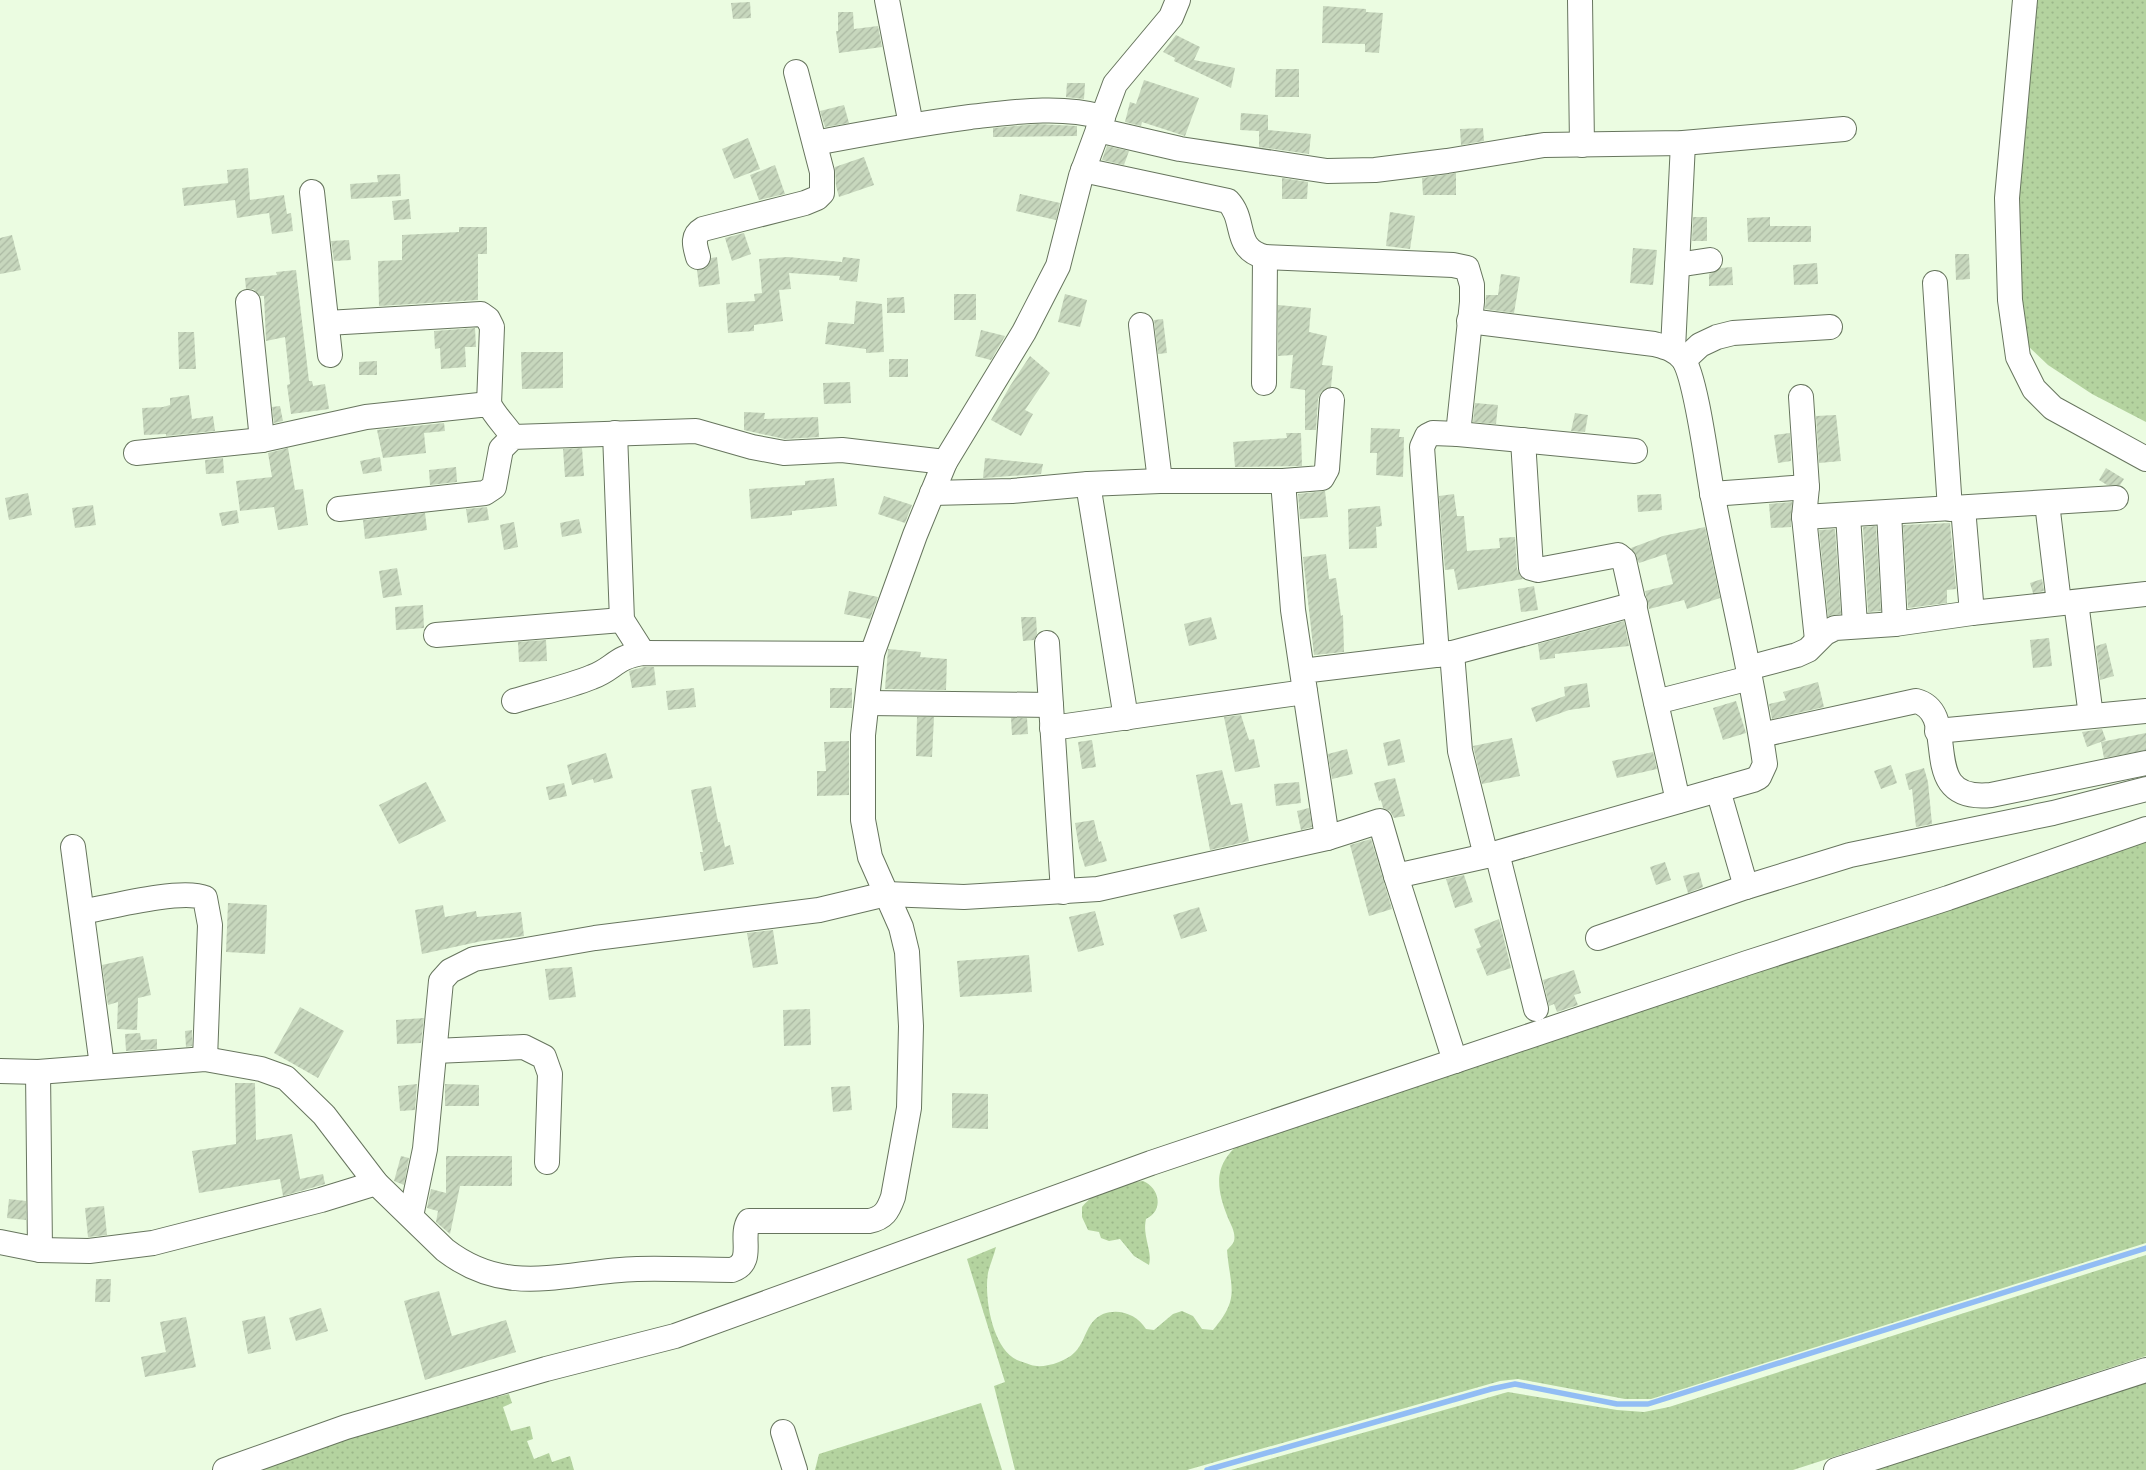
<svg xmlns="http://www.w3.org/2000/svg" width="2146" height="1470" font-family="'Roboto Condensed',sans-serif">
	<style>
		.grass { fill: url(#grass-dots) }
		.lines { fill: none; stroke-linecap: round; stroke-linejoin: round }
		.stream { stroke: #92bdf4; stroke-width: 5.5 }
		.building { fill: url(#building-hatch) }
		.minor-casing { stroke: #67755e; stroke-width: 26 }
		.minor { stroke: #fff; stroke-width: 24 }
	</style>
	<defs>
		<pattern id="grass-dots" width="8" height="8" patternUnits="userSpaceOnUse" patternTransform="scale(1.25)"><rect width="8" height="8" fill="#b4d39f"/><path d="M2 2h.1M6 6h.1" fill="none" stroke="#9bb689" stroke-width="1.8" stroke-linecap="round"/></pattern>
		<pattern id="building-hatch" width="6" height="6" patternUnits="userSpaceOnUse" patternTransform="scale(1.25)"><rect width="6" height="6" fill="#c7d7bd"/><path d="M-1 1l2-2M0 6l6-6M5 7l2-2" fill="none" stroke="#abb9a3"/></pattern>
	</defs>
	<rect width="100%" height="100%" fill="#ebfce1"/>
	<g class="grass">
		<path d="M2030 0H2146V422L2092 394 2048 365 2026 344 2014 316 2020 159Z"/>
		<path d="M2146 835V1243L1651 1399H1625L1518 1379 1500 1381 1187 1470H1015L994 1386 1005 1382 967 1259 996 1247C994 1256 990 1264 988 1273 984 1297 992 1348 1017 1360 1021 1362 1027 1363 1031 1365 1043 1369 1065 1362 1074 1353 1086 1343 1085 1322 1103 1314 1120 1308 1137 1315 1146 1329L1154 1330 1173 1314 1182 1311 1193 1316 1202 1329 1213 1330C1241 1297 1230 1288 1227 1250 1229 1248 1233 1244 1234 1241 1236 1233 1231 1225 1228 1218 1214 1183 1214 1161 1247 1138Z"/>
		<path d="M1143 1181C1160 1188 1164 1211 1146 1219 1142 1236 1153 1252 1149 1265L1134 1256 1120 1239 1109 1241 1101 1238 1099 1232 1088 1230 1082 1217V1207C1098 1188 1119 1183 1143 1181Z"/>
		<path d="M2146 1255V1356L1793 1470H1231L1508 1392 1617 1410 1644 1412 1669 1407Z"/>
		<path d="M2146 1382V1470H1873Z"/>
		<path d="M509 1394 512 1403 503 1407 511 1431 530 1426 533 1439 527 1441 534 1459 549 1453 552 1462 570 1456 574 1470H252L406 1419Z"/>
		<path d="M981 1403 1002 1470H815L819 1454Z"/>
	</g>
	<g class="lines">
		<path class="stream" d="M1207 1470 1491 1389 1515 1384 1617 1404H1648L2146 1248"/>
	</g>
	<g class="building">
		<path d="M750 2 751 18 733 19 731 3Z"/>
		<path d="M1323 6 1366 9V12L1383 13 1379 53 1365 52V44L1322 43Z"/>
		<path d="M838 12H853L854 29 878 26 882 47 839 53 836 31H838Z"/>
		<path d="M1176 35 1200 47 1194 60 1235 68 1231 88 1174 61 1175 58 1163 52Z"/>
		<path d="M1276 69H1299V97H1275Z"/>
		<path d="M1144 80 1199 98 1185 136 1142 122 1141 126 1125 122 1130 102 1136 104Z"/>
		<path d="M1067 83H1085L1084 99 1066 97Z"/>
		<path d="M844 105 849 123 825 127 820 111Z"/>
		<path d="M1241 113 1268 115V130L1311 134 1309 154 1259 147V131L1240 130Z"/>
		<path d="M1037 124 1077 126V136L993 137V128Z"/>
		<path d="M1483 128 1484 141 1461 145 1460 129Z"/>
		<path d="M748 138 760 169 734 179 722 149Z"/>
		<path d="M1107 146 1129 151 1124 165 1102 160Z"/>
		<path d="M864 157 874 185 839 197 836 186 835 167Z"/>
		<path d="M775 165 785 194 759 200 750 175Z"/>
		<path d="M248 168 250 200 284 195 287 214 291 213 293 231 272 234 269 213 237 218 235 200 184 206 182 188 228 183 227 170Z"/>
		<path d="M1456 173V195H1423L1422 178Z"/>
		<path d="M400 174 401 196 351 199 350 184 378 182 377 175Z"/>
		<path d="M1282 178 1308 182 1307 199H1282Z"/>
		<path d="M1020 194 1060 203 1056 220 1016 211Z"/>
		<path d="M409 199 411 219 394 220 392 201Z"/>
		<path d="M1390 212 1415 216 1410 249 1386 246Z"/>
		<path d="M1693 217H1707V241H1692Z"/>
		<path d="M1770 217V226H1811V242H1748L1747 218Z"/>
		<path d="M459 227H487V254H478V300L379 306 378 261 402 260V235L459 232Z"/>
		<path d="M744 233 751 254 732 261 725 238Z"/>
		<path d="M12 235 21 270 0 274V238Z"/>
		<path d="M349 240 351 260 334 261 331 241Z"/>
		<path d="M1633 248 1657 250 1653 285 1630 283Z"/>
		<path d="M1955 254H1969L1970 279 1956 280Z"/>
		<path d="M717 257 720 284 699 287 697 270 707 267 711 258Z"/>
		<path d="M788 257 842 262 843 257 860 259 857 282 839 280 840 276 789 273 791 289 779 290 783 321 754 325V331L728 333 726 303 755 301 754 294 762 293 759 259Z"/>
		<path d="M1817 263 1818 284 1794 285 1793 265Z"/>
		<path d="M1732 267 1733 285 1709 286V274L1721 268Z"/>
		<path d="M296 270 309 381H312L313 386 325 384 329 409 291 414 287 385 290 384 285 337 266 341 264 296H260L253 289H246L245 278 277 275 276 272Z"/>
		<path d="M1501 274 1520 277 1514 313 1485 309 1486 295H1498Z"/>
		<rect x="954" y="294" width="22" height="26"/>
		<path d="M1065 294 1087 300 1080 327 1058 322Z"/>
		<path d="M904 297 905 313H887V298Z"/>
		<path d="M856 301 882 304 884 352 866 353V349L825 344 828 322 854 324Z"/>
		<path d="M1278 305 1311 308 1309 332 1327 336 1322 365 1333 366 1331 387 1321 392 1318 399 1316 430H1305V390L1290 388 1293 355 1278 356Z"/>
		<path d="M1163 319 1167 353 1158 354 1154 320Z"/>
		<path d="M475 328 476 347H465L466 367 441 369 440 348 435 349 434 331Z"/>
		<path d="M981 330 1005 336 991 360 975 356Z"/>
		<path d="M178 332H194L196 369H179Z"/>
		<path d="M521 352H563V388L522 389Z"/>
		<path d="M1030 356 1050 373 1025 410 1033 414 1021 436 991 420 1010 386Z"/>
		<rect x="889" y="359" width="19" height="18"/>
		<path d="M377 361V375H359V362Z"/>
		<path d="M850 382 851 403 824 404 823 383Z"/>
		<path d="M189 395 192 419 213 416 215 431 166 436V434L144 435 142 408 163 407 170 405V398Z"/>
		<path d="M1475 403 1498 405 1496 424 1473 422Z"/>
		<path d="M280 406 283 421 274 423 272 407Z"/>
		<path d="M744 412 765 413 764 419 818 417 819 437 785 439 744 430Z"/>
		<path d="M1575 413 1588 415 1585 432 1571 431Z"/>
		<path d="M1836 415 1841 461 1819 463 1816 416Z"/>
		<path d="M444 423 445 431 424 433 426 453 383 458 377 430Z"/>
		<path d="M1371 428 1400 429 1399 437H1404L1403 477 1376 475 1377 453H1370Z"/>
		<path d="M1286 433H1301L1302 466 1235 467 1233 442 1287 438Z"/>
		<path d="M1790 433 1791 461 1778 463 1774 435Z"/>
		<path d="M288 448 295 490 303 489 308 525 278 530 274 507 240 511 236 481 272 477 268 453Z"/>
		<path d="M582 448 584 476 565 477 563 449Z"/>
		<path d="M380 457 382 471 363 474 360 461Z"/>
		<path d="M223 458 224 473 206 474 205 460Z"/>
		<path d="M985 458 1043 464 1041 474 983 478Z"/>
		<path d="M456 467 457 482 430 485 429 470Z"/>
		<path d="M2106 468 2124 479 2120 485H2107L2099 480Z"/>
		<path d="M834 478 837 506 792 511V515L751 519 749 489 805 485V481Z"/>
		<path d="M1325 491 1328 517 1300 519 1298 494Z"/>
		<path d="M28 493 32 515 9 520 5 498Z"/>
		<path d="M1454 494 1457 516H1464L1467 551 1500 548 1499 538 1515 537 1517 569 1523 579 1458 590 1454 569 1445 570 1439 496Z"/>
		<path d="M1661 494 1662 510 1638 512 1637 495Z"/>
		<path d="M884 496 912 505 905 523 878 514Z"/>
		<path d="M1792 502 1791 527 1771 528 1769 504Z"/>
		<path d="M93 505 96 525 75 528 72 508Z"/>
		<path d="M1380 506 1382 526 1376 527 1377 548 1349 549 1348 509Z"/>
		<path d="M487 507 489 520 468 523 466 509Z"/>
		<path d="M237 510 239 523 222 526 219 513Z"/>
		<path d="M425 513 427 530 365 539 363 520Z"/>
		<path d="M579 519 582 533 562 537 560 523Z"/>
		<path d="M514 522 518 547 504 550 500 525Z"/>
		<path d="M1950 523 1956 589 1947 590V603L1908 608 1903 525Z"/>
		<path d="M1876 526 1881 611 1868 612 1863 527Z"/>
		<path d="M1705 527 1720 598 1687 609 1684 600 1649 609 1645 591 1673 584 1666 554 1639 563 1631 548 1663 536Z"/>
		<path d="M1835 529 1841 614 1828 616 1819 530Z"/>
		<path d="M1326 554 1329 579 1336 578 1341 616 1343 615 1344 652 1314 655 1303 557Z"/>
		<path d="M397 568 402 595 383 598 379 571Z"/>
		<path d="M2042 579 2044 591 2033 593 2030 583Z"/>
		<path d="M1534 586 1538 610 1521 612 1518 589Z"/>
		<path d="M849 591 878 597 870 619 844 614Z"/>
		<path d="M423 605 424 628 396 630 395 607Z"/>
		<path d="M1021 617H1036L1037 634 1034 640 1023 641Z"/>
		<path d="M1211 617 1217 639 1189 646 1184 624Z"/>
		<path d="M1624 621 1629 646 1555 654V658L1540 660 1538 644Z"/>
		<path d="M2049 638 2052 666 2033 668 2030 640Z"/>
		<path d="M546 640 547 661 519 662 518 642Z"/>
		<path d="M2106 643 2114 676 2100 680 2096 646Z"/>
		<path d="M888 649 921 652 920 657 947 659 946 690 885 689Z"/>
		<path d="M644 667H654L656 685 632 688 629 671Z"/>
		<path d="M1818 682 1824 707 1772 719 1769 704 1786 700 1783 692Z"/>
		<path d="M1587 683 1590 707 1569 710 1536 722 1531 708 1565 696 1564 687Z"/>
		<path d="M694 688 696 707 668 710 666 691Z"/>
		<rect x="830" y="688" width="22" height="20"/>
		<path d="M1736 701 1746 733 1723 740 1713 708Z"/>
		<path d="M1241 715 1249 740 1254 739 1260 767 1235 772 1224 717Z"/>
		<path d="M917 717H934L932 757 916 756Z"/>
		<path d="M1011 718H1027L1028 734 1012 735Z"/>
		<path d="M2102 729 2106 740 2087 747 2082 732Z"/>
		<path d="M2146 733V750L2104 758 2101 742Z"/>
		<path d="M1512 738 1520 776 1482 784 1473 746Z"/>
		<path d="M1400 739 1405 762 1388 766 1383 743Z"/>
		<path d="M1092 740 1096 767 1082 769 1078 742Z"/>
		<path d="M849 741V795L817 796V771H826L824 742Z"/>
		<path d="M1347 749 1353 774 1332 779 1328 754Z"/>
		<path d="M1653 752 1657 769 1617 778 1612 761Z"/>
		<path d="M606 753 613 778 594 783 593 779 572 785 567 765Z"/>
		<path d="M1891 765 1897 783 1881 789 1874 771Z"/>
		<path d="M1924 768 1928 782 1932 824 1916 827 1912 789 1909 790 1905 774Z"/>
		<path d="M1222 770 1231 805 1242 803 1249 841 1210 850 1196 775Z"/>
		<path d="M1395 778 1405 816 1394 818 1390 811 1383 808 1381 800 1379 801 1374 783Z"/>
		<path d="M426 782 446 821 399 844 379 805Z"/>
		<path d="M1299 782 1301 803 1276 806 1274 784Z"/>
		<path d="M564 783 567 796 549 800 546 787Z"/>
		<path d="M711 786 718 822H720L725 847 730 845 734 864 704 871 700 852H703L691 790Z"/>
		<path d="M1309 808 1312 827 1301 830 1297 811Z"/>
		<path d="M1094 820 1099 842 1101 841 1107 861 1085 867 1079 848 1075 823Z"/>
		<path d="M1371 839 1392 909 1369 916 1350 845Z"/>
		<path d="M1665 862 1671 880 1656 885 1650 867Z"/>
		<path d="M1699 872 1703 887 1688 893 1683 876Z"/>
		<path d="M1464 875 1473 902 1455 908 1446 879Z"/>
		<path d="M228 903 267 905 265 954 226 952Z"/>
		<path d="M443 905 445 917 476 911 477 917 521 912 524 936 482 941 422 954 415 910Z"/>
		<path d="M1199 907 1207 931 1181 939 1173 915Z"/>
		<path d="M1095 911 1104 945 1078 952 1069 917Z"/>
		<path d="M1499 919 1511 968 1487 976 1476 949 1481 947 1474 929Z"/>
		<path d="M773 930 778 964 753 968 747 933Z"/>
		<path d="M1029 955 1032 992 960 997 957 961Z"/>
		<path d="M143 956 151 995 138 998 137 1030 117 1029 118 1002 108 1005 102 965Z"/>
		<path d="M572 967 576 997 549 1000 545 969Z"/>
		<path d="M1574 970 1581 993 1574 995 1578 1005 1557 1012 1554 1004 1549 1006 1543 980Z"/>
		<path d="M300 1007 344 1031 318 1078 274 1053Z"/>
		<path d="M810 1009 811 1045 784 1046 783 1010Z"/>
		<path d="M424 1018 421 1043 397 1044 396 1020Z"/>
		<path d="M192 1030V1046L186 1047 185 1031Z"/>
		<path d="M140 1033 141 1040 157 1039V1049L126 1051 125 1034Z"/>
		<path d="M235 1083H255L256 1140 292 1134 300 1179 323 1174 325 1184 283 1196 280 1179 199 1193 192 1151 236 1144Z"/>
		<path d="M417 1084 415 1110 400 1111 398 1086Z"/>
		<path d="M445 1084 479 1085V1106H445Z"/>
		<path d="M850 1086 852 1110 833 1112 831 1087Z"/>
		<path d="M952 1093 988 1094V1129L952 1128Z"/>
		<path d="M401 1156 409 1158 404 1185 394 1181Z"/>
		<path d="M446 1156H512V1186H460L450 1234 436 1222 438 1211 427 1208 431 1189 446 1193Z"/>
		<path d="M9 1199 26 1201V1220L7 1218Z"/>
		<path d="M104 1206 107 1235 88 1237 85 1208Z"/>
		<path d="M96 1279H111L110 1302H95Z"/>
		<path d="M439 1291 452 1336 506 1320 516 1352 425 1380 404 1301Z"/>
		<path d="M321 1308 328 1331 296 1341 289 1318Z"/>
		<path d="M265 1316 271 1349 248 1354 242 1321Z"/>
		<path d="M186 1317 196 1367 145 1377 141 1357 166 1352 160 1322Z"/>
	</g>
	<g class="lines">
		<g class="minor-casing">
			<g id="minor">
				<path d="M887 0 911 125"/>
				<path d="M1580 0 1582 145"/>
				<path d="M2025 0 2007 198 2010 300 2018 357 2034 389 2053 408 2146 459"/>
				<path d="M1098 130 1180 149 1327 171 1375 170 1447 161 1544 145 1683 143 1844 129"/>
				<path d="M815 143C867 133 918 124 970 117 1014 112 1060 105 1103 117"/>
				<path d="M1083 170 1228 201C1247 221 1232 248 1265 257L1453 265 1467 268 1472 285V302L1458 434"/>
				<path d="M312 192 330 355"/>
				<path d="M698 257C695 246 691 236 703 229L805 203 817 198 822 193V172L796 72"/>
				<path d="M1677 265 1710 260"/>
				<path d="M1935 283 1950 509"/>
				<path d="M248 302 262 440"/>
				<path d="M1469 321 1654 344C1665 347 1675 349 1683 359 1696 377 1707 465 1712 492 1729 583 1752 672 1765 764L1759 777 1753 780 1486 856"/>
				<path d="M327 323 481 314 488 319 492 327 489 404"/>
				<path d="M1141 325 1160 481"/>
				<path d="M1673 349 1683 143"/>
				<path d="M1684 360 1700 345 1717 337 1733 333 1830 327"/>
				<path d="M1264 383 1265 257"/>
				<path d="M1801 397 1807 487 1804 517 1817 640"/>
				<path d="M615 433 622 620 643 653"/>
				<path d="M1523 440 1531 568 1538 570 1618 555 1624 560 1678 801"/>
				<path d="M136 453 262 440 366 417 489 404C495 416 505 425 513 437"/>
				<path d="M1283 481 1322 478 1327 469 1332 400"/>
				<path d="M1088 484 1126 718"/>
				<path d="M932 493 1012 491 1088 484 1160 481H1283L1293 610 1302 671 1452 653 1460 751 1486 856 1396 876 1380 821 1327 838 1302 671"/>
				<path d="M1712 494 1807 487"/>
				<path d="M2047 503 2059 603"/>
				<path d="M1963 508 1972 613"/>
				<path d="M339 509 485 493 494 487 501 449 513 437 696 431 752 447 784 453 842 450 945 462"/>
				<path d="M1889 513 1895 624"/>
				<path d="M1848 515 1855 625"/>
				<path d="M1804 517 2116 498"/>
				<path d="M2076 602 2091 716"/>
				<path d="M436 635 622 620"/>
				<path d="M1047 643 1063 892"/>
				<path d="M1452 653 1635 604"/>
				<path d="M1437 655 1422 447 1427 436 1433 433 1458 434 1635 451"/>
				<path d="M1748 668 1797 655 1808 650 1825 633 1835 628 1895 624 1972 613 2146 594"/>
				<path d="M514 701C540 693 567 687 592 677 614 669 615 657 643 653L872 654"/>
				<path d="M1656 702 1750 678"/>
				<path d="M867 703 1051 705"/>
				<path d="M1052 728 1305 692"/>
				<path d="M1937 731 2146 711"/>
				<path d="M1761 735 1916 701C1963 713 1913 803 1991 795L2146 763"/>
				<path d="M1718 790 1746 887"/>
				<path d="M73 847 102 1066"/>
				<path d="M1497 853 1536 1009"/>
				<path d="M1396 876 1455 1061"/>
				<path d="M82 912C109 907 182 888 205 898L210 925 205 1059"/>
				<path d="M1598 938 1746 887 1850 855 2053 813 2146 789"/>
				<path d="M435 1051 524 1047 544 1057 550 1074 547 1162"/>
				<path d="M0 1071 38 1072 205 1059 261 1069 286 1078 324 1115 376 1183 445 1250C509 1299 565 1271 637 1269 668 1268 701 1270 732 1270 756 1262 739 1237 749 1221H869C884 1218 888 1211 893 1197L909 1108 911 1026 907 952 901 927 870 857 863 820V735L872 654 915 535 945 462 1024 332 1058 266 1081 176 1115 84 1171 17 1178 0"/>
				<path d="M38 1072 40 1250"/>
				<path d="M411 1216 425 1149 441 981 450 971 474 959 595 938 819 910 886 894 964 897 1098 889 1327 838"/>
				<path d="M0 1242 40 1250 89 1251 153 1243 321 1200 376 1183"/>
				<path d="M783 1432 795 1470"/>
				<path d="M225 1470 346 1427 546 1369 675 1336 1151 1163 1747 963 1948 898 2146 829"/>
				<path d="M1836 1470 2146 1370"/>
			</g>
		</g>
		<use href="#minor" class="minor"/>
	</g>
</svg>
